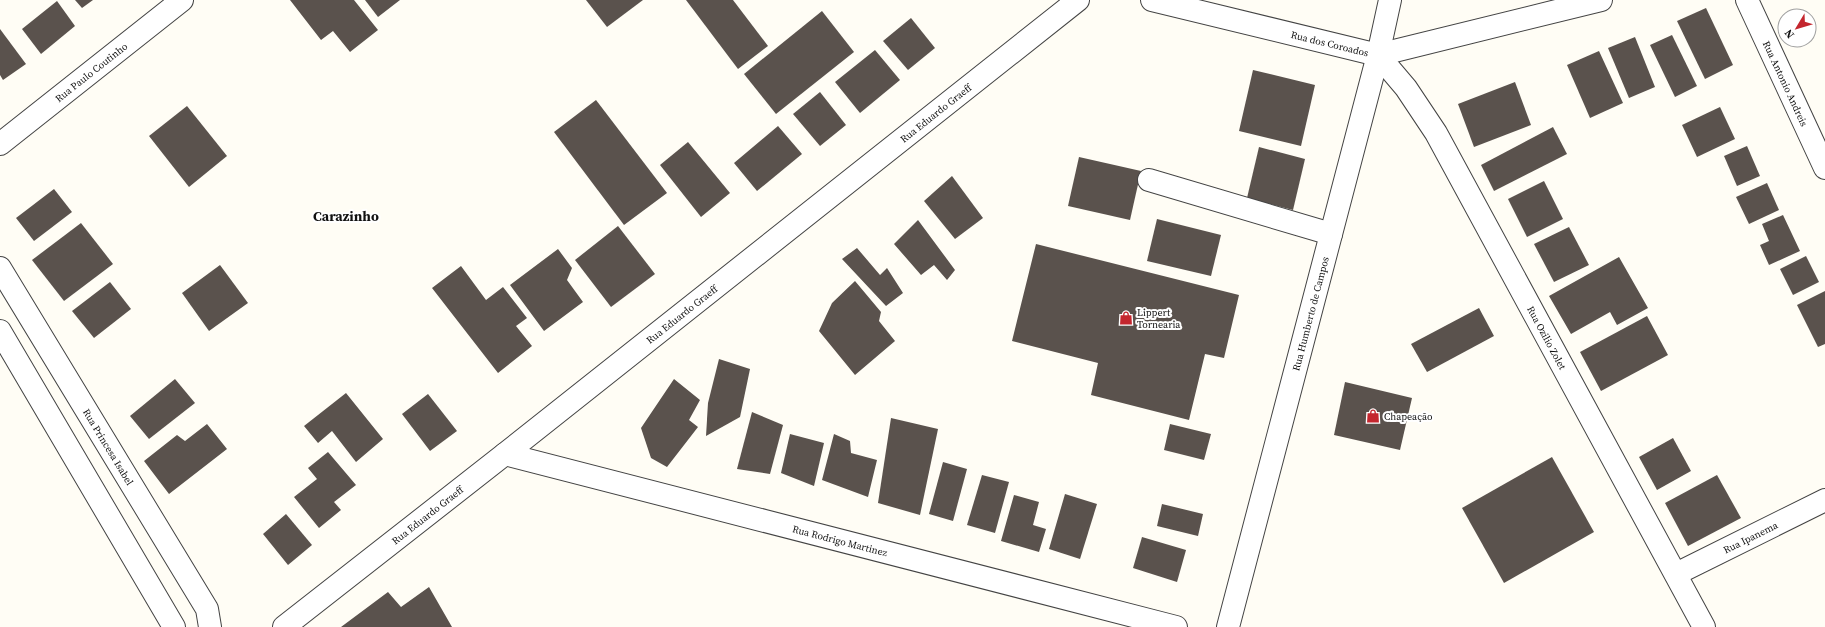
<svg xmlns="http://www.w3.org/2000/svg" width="1825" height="627" font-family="'Source Serif 4',serif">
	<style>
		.building { fill: #5a524d }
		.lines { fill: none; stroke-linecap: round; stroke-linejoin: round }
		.minor-casing { stroke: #444; stroke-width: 24 }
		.minor { stroke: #fff; stroke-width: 22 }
		.labels { text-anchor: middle; stroke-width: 4; stroke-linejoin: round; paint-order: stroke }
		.street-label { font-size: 10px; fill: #111; stroke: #fff }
		.poi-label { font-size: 10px; fill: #111; stroke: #fff; text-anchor: start }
		.district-label { font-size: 14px; font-weight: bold; fill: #111; stroke: #fff }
	</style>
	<rect width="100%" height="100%" fill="#fffdf5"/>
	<g class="building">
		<path d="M75 0H93L82 8Z"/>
		<path d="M290 0H354L378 30 350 52 333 31 321 40Z"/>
		<path d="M365 0H400L378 17Z"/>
		<path d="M586 0H643L607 27Z"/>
		<path d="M686 0H733L768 46 738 69Z"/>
		<path d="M57 1 75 26 41 54 22 29Z"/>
		<path d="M1706 8 1733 65 1705 79 1677 21Z"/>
		<path d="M822 11 854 52 776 114 744 74Z"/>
		<path d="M911 18 935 48 908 70 883 41Z"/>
		<path d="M0 29 26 64 3 80 0 75Z"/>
		<path d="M1672 35 1697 86 1675 97 1650 45Z"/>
		<path d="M1635 37 1655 87 1629 98 1608 48Z"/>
		<path d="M875 50 900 80 860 113 835 82Z"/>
		<path d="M1599 51 1623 103 1590 118 1567 65Z"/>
		<path d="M1253 70 1315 85 1301 146 1239 131Z"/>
		<path d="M1515 82 1531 125 1474 147 1458 104Z"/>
		<path d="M820 92 846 125 820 146 793 114Z"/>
		<path d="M596 100 667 193 624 225 554 132Z"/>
		<path d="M187 106 227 156 189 187 149 136Z"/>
		<path d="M1720 107 1735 139 1697 157 1682 125Z"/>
		<path d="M778 126 802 154 757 191 734 163Z"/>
		<path d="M1553 127 1567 154 1494 191 1481 165Z"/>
		<path d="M688 142 730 193 701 217 660 165Z"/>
		<path d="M1747 146 1760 176 1737 186 1724 156Z"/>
		<path d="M1259 147 1305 159 1293 210 1247 198Z"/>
		<path d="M1079 157 1141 171 1130 220 1068 206Z"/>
		<path d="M952 176 983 218 955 239 924 201Z"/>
		<path d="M1544 181 1563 219 1527 237 1508 199Z"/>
		<path d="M1767 183 1779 210 1749 224 1736 197Z"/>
		<path d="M54 189 72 212 34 241 16 218Z"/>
		<path d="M1783 215 1800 251 1769 265 1760 245 1769 241 1762 224Z"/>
		<path d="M1157 219 1221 235 1211 276 1147 261Z"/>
		<path d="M918 220 955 270 947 280 934 265 921 275 894 244Z"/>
		<path d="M81 223 113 264 64 301 32 260Z"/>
		<path d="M618 226 655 274 611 307 575 260Z"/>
		<path d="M1569 227 1589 265 1554 282 1534 244Z"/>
		<path d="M1036 244 1239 295 1224 358 1205 354 1189 420 1091 395 1098 363 1012 341Z"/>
		<path d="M857 248 880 275 887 268 903 293 886 306 842 259Z"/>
		<path d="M558 249 572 268 567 280 583 302 544 331 510 285Z"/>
		<path d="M1806 256 1819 282 1793 295 1780 269Z"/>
		<path d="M1619 257 1648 308 1617 325 1610 312 1571 334 1549 296Z"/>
		<path d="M220 265 248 303 209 331 182 293Z"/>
		<path d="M461 266 486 300 503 287 527 318 516 326 532 346 498 373 432 288Z"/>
		<path d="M855 281 881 312 879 321 895 341 855 375 819 331 832 303Z"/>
		<path d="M110 282 131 309 94 338 72 311Z"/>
		<path d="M1825 291V344L1818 347 1797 305Z"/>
		<path d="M1479 308 1494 336 1427 372 1411 344Z"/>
		<path d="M1647 316 1668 355 1601 391 1580 352Z"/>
		<path d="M719 359 750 369 740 417 706 436 708 403Z"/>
		<path d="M175 379 195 403 149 439 130 416Z"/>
		<path d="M674 379 700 400 689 420 698 427 667 467 651 458 641 428Z"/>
		<path d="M1345 382 1412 398 1400 450 1334 435Z"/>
		<path d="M346 393 383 439 356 462 332 431 318 443 304 426Z"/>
		<path d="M428 394 457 431 430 451 402 414Z"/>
		<path d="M752 412 783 425 770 474 737 469Z"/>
		<path d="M891 418 938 429 920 515 878 503Z"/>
		<path d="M207 424 227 449 169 494 144 461 177 435 185 441Z"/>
		<path d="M1170 424 1211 434 1204 460 1164 450Z"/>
		<path d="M790 434 824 443 814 486 781 473Z"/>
		<path d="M834 434 850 441 851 453 877 460 868 497 822 480Z"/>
		<path d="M1673 438 1691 471 1657 490 1639 457Z"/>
		<path d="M328 452 356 485 334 502 341 510 319 528 294 497 317 479 308 468Z"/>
		<path d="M1552 457 1594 532 1504 583 1462 508Z"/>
		<path d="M943 462 967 469 953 521 929 514Z"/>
		<path d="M982 475 1009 482 995 533 967 525Z"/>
		<path d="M1717 475 1741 518 1688 546 1665 503Z"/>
		<path d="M1065 494 1097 504 1080 559 1049 549Z"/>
		<path d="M1014 495 1039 502 1033 525 1046 529 1039 552 1001 541Z"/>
		<path d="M1162 504 1203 514 1198 536 1157 526Z"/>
		<path d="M286 514 312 545 288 565 263 534Z"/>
		<path d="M1142 537 1186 550 1177 582 1133 568Z"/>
		<path d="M429 587 452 627H341L388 592 401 607Z"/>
	</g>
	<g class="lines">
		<g class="minor-casing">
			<g id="minor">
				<path id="s1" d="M1152 0 1378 55 1601 0"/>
				<path id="s2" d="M1747 0 1825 168"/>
				<path id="s3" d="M1378 55 1406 88 1436 133 1704 627"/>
				<path id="s4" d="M0 144 182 0"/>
				<path d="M1149 180 1331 234"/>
				<path id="s5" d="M0 268 207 609 210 627"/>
				<path d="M0 331 174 627"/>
				<path id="s6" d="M505 454 1176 627"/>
				<path id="s7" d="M1676 574 1825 500"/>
				<path id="s8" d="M284 627 505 454 1078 0"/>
				<path id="s9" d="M1228 627 1378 55 1390 0"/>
			</g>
		</g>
		<use href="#minor" class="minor"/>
	</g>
	<defs>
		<g id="shop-bare" transform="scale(1.08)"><path d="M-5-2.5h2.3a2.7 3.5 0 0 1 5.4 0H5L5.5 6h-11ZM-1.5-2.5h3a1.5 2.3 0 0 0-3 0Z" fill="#c4262e" stroke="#fff" stroke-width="2.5" paint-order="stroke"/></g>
	</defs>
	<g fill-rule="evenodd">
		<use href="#shop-bare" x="1126" y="318"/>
		<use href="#shop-bare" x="1373" y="416"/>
	</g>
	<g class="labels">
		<g class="street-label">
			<text dy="4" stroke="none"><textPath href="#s1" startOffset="183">Rua dos Coroados</textPath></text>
			<text dy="4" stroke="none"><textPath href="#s4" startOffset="116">Rua Paulo Coutinho</textPath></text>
			<text dy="4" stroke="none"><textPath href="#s2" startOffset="92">Rua Antonio Andreis</textPath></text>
			<text dy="4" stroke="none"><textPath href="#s8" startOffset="830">Rua Eduardo Graeff</textPath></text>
			<text dy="4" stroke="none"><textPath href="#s8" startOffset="506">Rua Eduardo Graeff</textPath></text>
			<text dy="4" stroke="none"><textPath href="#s9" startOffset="324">Rua Humberto de Campos</textPath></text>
			<text dy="4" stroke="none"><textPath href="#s3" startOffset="330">Rua Ozilio Zolet</textPath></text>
			<text dy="4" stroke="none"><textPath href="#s5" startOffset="209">Rua Princesa Isabel</textPath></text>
			<text dy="4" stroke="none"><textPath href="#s8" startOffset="182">Rua Eduardo Graeff</textPath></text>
			<text dy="4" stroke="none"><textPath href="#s7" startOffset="83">Rua Ipanema</textPath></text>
			<text dy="4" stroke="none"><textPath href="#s6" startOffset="346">Rua Rodrigo Martinez</textPath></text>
		</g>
		<g class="poi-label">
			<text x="1137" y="316">Lippert<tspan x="1137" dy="12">Tornearia</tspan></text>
			<text x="1384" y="420">Chapeação</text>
		</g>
		<g class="district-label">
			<text x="346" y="221">Carazinho</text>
		</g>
	</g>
	<g transform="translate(1797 28) rotate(232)"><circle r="19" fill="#ffffff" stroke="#a0a0a0"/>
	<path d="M0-3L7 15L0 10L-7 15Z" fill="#c4262e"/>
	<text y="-6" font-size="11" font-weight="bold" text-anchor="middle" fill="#111111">N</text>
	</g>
</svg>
